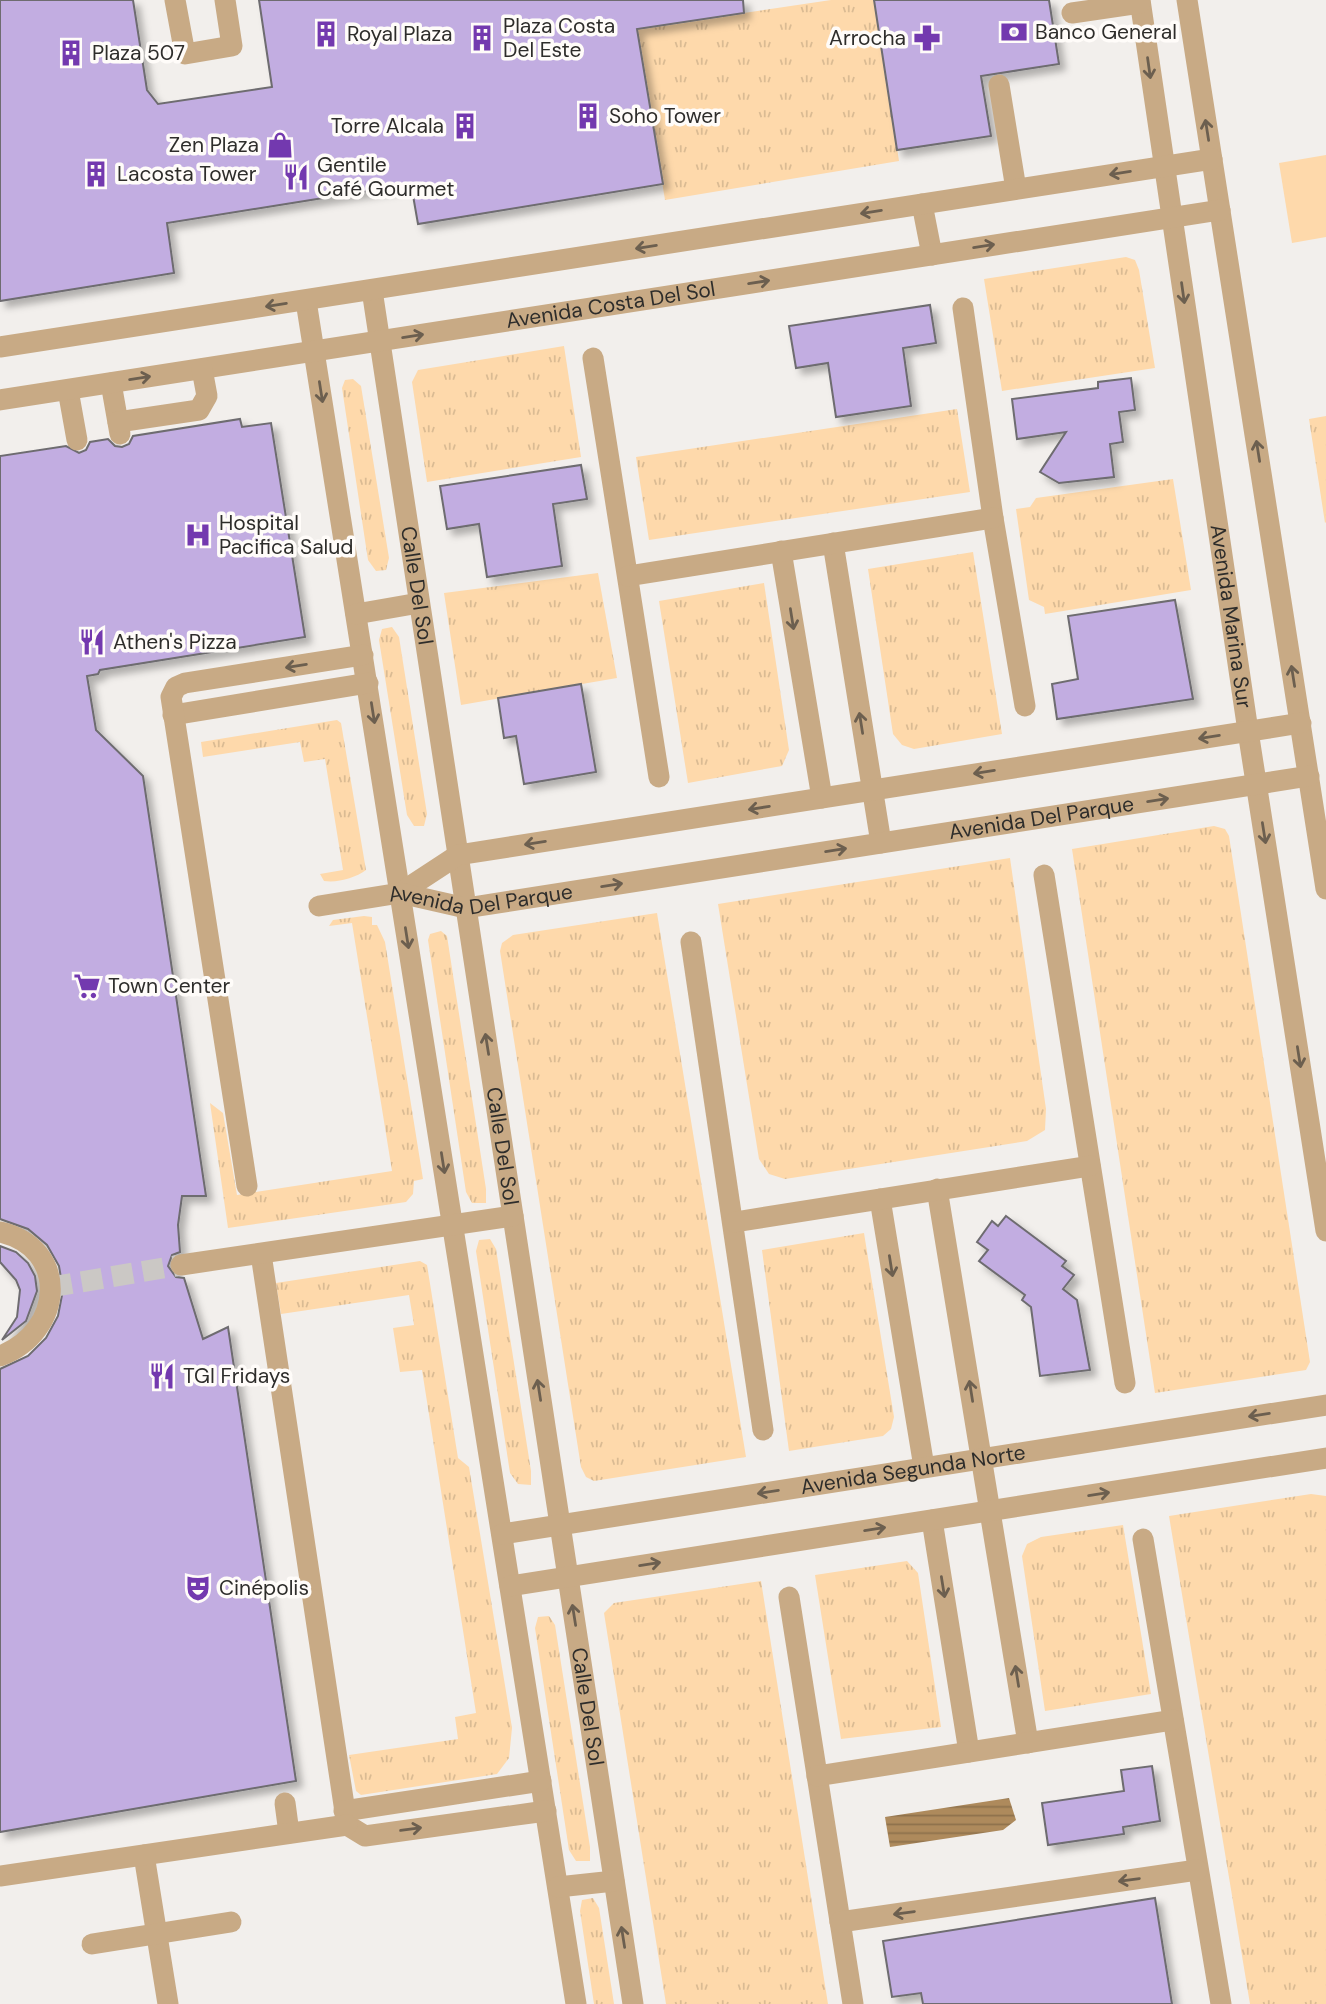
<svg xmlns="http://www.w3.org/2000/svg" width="1326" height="2004" font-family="'DM Sans',sans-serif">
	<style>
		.grass { fill: url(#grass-tufts) }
		.pitch { fill: #fed9ab }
		.water { fill: url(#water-rules) }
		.building { fill: #c2ade1; stroke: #6e6c70; stroke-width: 2; filter: url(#shadow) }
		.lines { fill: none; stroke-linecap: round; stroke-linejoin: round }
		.minor-tunnel { stroke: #cbc8c5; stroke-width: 21; stroke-dasharray: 21 10; stroke-linecap: butt }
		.minor { stroke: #c8aa85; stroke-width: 21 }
		.oneway { stroke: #6c5f4f }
		.labels { text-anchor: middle; stroke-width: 7; stroke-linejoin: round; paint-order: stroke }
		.poi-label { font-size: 21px; fill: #2e2d2b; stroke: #fffcf9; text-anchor: start }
		.street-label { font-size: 21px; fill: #2e2d2b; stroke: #fffcf9 }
	</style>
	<defs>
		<pattern id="grass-tufts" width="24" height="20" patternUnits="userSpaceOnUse" patternTransform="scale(1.75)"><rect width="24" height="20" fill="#fed9ab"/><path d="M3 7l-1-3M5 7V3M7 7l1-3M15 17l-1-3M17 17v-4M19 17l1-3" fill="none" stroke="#dabb93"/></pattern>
		<pattern id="water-rules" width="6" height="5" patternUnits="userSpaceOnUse" patternTransform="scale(1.75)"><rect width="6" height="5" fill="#ae8a5c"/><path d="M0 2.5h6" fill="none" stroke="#8e714c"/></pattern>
		<filter id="shadow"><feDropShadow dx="6" dy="6" stdDeviation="3.5" flood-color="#0004"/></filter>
	</defs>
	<rect width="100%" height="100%" fill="#f2efec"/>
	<g class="grass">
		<path d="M831 0H874L899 161 665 200 637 29Z"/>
		<path d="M1126 257 1135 260 1139 270 1155 368 1002 391 984 279Z"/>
		<path d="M564 346 581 457 427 482 412 382 418 370Z"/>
		<path d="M353 379 361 386 389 558 386 570 376 571 368 560 342 388 345 380Z"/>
		<path d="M957 409 970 492 649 540 636 457Z"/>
		<path d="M1326 416V522L1325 523 1309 419Z"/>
		<path d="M1173 479 1191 590 1045 614 1044 607 1029 600 1016 509 1030 507 1036 498Z"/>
		<path d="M973 552 1002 734 914 749 902 745 893 734 868 569Z"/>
		<path d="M598 573 617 678 461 705 444 593Z"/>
		<path d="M764 583 789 750 782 766 688 783 659 601Z"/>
		<path d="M392 627 399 637 427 814 424 826H414L407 815 379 640 382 629Z"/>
		<path d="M337 720 341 723 366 870C355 878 338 883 324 881L320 874 343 870 325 759 304 762 300 742 203 757 201 742Z"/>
		<path d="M1214 826 1225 829 1229 836 1310 1362 1306 1370 1155 1393 1072 849Z"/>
		<path d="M1010 858 1046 1109 1045 1130 1027 1141 785 1179 769 1174 759 1159 718 904Z"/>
		<path d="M657 913 746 1457 594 1481 586 1477 581 1467 500 951 502 943 513 935Z"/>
		<path d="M364 916 372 917V925H377L385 942 423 1179 414 1181 413 1194 406 1202 228 1228 210 1103 223 1113 237 1195 392 1171 352 923 329 926 333 920Z"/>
		<path d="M441 931 447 936 486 1189V1203H472L466 1192 428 940 430 934Z"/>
		<path d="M864 1233 894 1417 891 1429 883 1436 789 1451 762 1250Z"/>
		<path d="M490 1239 496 1249 531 1471V1485L518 1484 510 1473 476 1251 479 1240Z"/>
		<path d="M420 1261 427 1265 458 1458 469 1467 512 1728 509 1758 497 1774 361 1795 356 1791 349 1755 458 1739 455 1717 476 1713 422 1370 400 1372 393 1328 414 1325 409 1295 281 1314 276 1283Z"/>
		<path d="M1311 1494 1326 1496V2004H1250L1169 1516Z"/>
		<path d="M1123 1525 1151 1694 1045 1711 1022 1556 1027 1544 1041 1537Z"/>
		<path d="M907 1561 918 1573 941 1727 841 1739 815 1575Z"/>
		<path d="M761 1581 828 2004H666L604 1613 614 1603Z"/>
		<path d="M549 1616 555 1625 590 1847V1861H576L569 1850 535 1628 538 1617Z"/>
		<path d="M593 1898 599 1908 614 2004H594L580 1911 582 1900Z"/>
	</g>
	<path class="pitch" d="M1326 155V237L1292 243 1279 163Z"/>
	<path class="water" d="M1009 1798 1016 1820 1003 1830 890 1847 885 1817Z"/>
	<g class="building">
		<path d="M0 0H133L147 90 158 104 272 87 259 0H743L744 13 637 29 663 184 418 224 411 184 167 223 174 273 0 301Z"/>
		<path d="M874 0H1049L1059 64 981 76 991 136 897 150Z"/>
		<path d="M930 305 936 343 903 348 911 406 836 417 828 363 796 368 789 326Z"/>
		<path d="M1131 378 1135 410 1119 412 1123 442 1110 444 1114 477 1059 483 1040 472 1066 432 1017 439 1012 399 1098 388V382Z"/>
		<path d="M240 419 242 427 271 423 305 637 100 670 98 674 87 676 96 730 143 776 206 1196H182L178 1225 180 1252 172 1255 168 1266 176 1277 184 1278 203 1339 228 1327 296 1781 0 1832V1369L28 1356 46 1338 58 1316 63 1290 59 1266 47 1245 28 1229 0 1219V456L66 446 79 453 86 450 90 442 108 439 115 446 122 447 129 444 133 436Z"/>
		<path d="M581 465 587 499 553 504 562 566 487 577 479 524 447 529 440 486Z"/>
		<path d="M1175 600 1193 699 1057 719 1052 684 1078 679 1068 616Z"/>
		<path d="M581 684 596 772 524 784 516 736 504 738 498 698Z"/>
		<path d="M1006 1216 1066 1261 1062 1266 1074 1275 1063 1289 1077 1300 1090 1370 1040 1376 1031 1307 1022 1300 1025 1295 979 1261 988 1250 977 1242 992 1221 998 1226Z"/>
		<path d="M0 1246 16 1252 28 1263 35 1276 37 1291 26 1321 2 1340 17 1317 20 1290 16 1280 0 1262Z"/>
		<path d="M1152 1766 1160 1821 1123 1827 1124 1834 1048 1845 1042 1803 1124 1791 1121 1770Z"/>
		<path d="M1155 1898 1172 2004H923L921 1993 892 1997 883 1941Z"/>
	</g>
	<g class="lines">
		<path class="minor-tunnel" d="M51 1287 181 1265"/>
		<g class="minor">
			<path d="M175 0 185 54 232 46 225 0"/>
			<path id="s1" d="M1140 0 1248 731 1326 1231"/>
			<path d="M1187 0 1326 889"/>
			<path d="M1072 13 1140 3"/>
			<path d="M999 85 1016 189"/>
			<path d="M922 204 932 255"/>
			<path id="s2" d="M372 290 633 2004"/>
			<path d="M306 301 576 2004"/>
			<path d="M963 308 993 518 1025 706"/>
			<path d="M0 347 1212 159"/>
			<path d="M593 358 659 777"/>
			<path d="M111 383 120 434"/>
			<path d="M68 390 77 440"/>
			<path id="s3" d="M0 400 1220 210"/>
			<path d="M118 422 199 410 207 396 202 369"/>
			<path d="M833 543 881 843"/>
			<path d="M781 551 822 798"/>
			<path d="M628 576 993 518"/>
			<path d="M356 614 419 603"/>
			<path d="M173 715 368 683"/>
			<path d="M1044 875 1125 1383"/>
			<path d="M400 893 458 855 1301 723"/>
			<path id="s4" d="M319 906 400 893 466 908 1309 776"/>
			<path d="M691 942 763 1430"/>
			<path d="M247 1186 171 697 176 687 185 683 363 655"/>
			<path d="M937 1189 1028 1743"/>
			<path d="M880 1199 924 1467"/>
			<path d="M735 1222 1090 1166"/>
			<path d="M0 1232C70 1248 64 1332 0 1356"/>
			<path d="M261 1254 347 1825 365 1836 546 1811"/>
			<path d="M181 1265 513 1216"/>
			<path d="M932 1520 969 1752"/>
			<path id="s5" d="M502 1534 1326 1405"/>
			<path d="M1143 1539 1221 2004"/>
			<path d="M510 1586 1326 1458"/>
			<path d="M789 1597 853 2004"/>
			<path d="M817 1776 1173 1720"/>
			<path d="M285 1803 289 1833"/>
			<path d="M344 1811 541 1781"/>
			<path d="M144 1855 168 2004"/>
			<path d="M0 1876 347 1825"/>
			<path d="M558 1887 614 1881"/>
			<path d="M840 1922 1197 1870"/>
			<path d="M92 1944 231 1922"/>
		</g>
	</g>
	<defs><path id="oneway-shaft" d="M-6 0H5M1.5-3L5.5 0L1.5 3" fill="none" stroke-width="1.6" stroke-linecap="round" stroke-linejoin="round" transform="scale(1.75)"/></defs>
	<g class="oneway">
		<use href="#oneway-shaft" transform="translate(1149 68) rotate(82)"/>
		<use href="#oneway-shaft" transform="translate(1207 130) rotate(-99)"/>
		<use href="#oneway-shaft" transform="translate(1120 173) rotate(171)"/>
		<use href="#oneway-shaft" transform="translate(871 212) rotate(171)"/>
		<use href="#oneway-shaft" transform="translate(984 246) rotate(-9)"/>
		<use href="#oneway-shaft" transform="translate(646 247) rotate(171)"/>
		<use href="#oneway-shaft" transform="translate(759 282) rotate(-9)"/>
		<use href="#oneway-shaft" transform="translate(1183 293) rotate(82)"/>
		<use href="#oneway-shaft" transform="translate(276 305) rotate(171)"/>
		<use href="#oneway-shaft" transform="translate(413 336) rotate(-9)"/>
		<use href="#oneway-shaft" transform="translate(140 378) rotate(-9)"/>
		<use href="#oneway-shaft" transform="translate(321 392) rotate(81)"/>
		<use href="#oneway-shaft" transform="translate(1258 451) rotate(-99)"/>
		<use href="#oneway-shaft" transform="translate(792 619) rotate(81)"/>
		<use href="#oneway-shaft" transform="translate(296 666) rotate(171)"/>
		<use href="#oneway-shaft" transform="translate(1293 676) rotate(-99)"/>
		<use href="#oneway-shaft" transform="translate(373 713) rotate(81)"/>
		<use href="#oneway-shaft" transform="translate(861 723) rotate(-99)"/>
		<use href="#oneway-shaft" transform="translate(1209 737) rotate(171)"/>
		<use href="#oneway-shaft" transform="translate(984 772) rotate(171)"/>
		<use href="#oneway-shaft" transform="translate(1158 800) rotate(-9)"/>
		<use href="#oneway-shaft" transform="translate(759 808) rotate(171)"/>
		<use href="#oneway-shaft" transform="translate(1264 833) rotate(81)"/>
		<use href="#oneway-shaft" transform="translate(535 843) rotate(171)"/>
		<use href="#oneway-shaft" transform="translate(836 850) rotate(-9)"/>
		<use href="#oneway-shaft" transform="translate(612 885) rotate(-9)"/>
		<use href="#oneway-shaft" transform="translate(407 938) rotate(81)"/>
		<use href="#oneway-shaft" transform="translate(487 1044) rotate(-99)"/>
		<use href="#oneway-shaft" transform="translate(1299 1057) rotate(81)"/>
		<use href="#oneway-shaft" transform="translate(443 1163) rotate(81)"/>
		<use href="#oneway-shaft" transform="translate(891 1266) rotate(81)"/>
		<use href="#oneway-shaft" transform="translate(539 1390) rotate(-99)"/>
		<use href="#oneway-shaft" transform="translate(971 1391) rotate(-99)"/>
		<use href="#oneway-shaft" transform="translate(1259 1415) rotate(171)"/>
		<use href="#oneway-shaft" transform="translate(768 1492) rotate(171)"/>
		<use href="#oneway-shaft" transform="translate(1099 1494) rotate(-9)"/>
		<use href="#oneway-shaft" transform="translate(875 1529) rotate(-9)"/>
		<use href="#oneway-shaft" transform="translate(650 1564) rotate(-9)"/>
		<use href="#oneway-shaft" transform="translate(943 1587) rotate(81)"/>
		<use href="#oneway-shaft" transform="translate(574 1615) rotate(-99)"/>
		<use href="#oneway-shaft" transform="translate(1017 1676) rotate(-99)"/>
		<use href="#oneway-shaft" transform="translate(411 1829) rotate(-8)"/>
		<use href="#oneway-shaft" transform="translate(1129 1880) rotate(172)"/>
		<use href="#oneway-shaft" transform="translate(904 1913) rotate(172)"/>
		<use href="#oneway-shaft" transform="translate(623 1937) rotate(-99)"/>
	</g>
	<defs>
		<g id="bank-bare" transform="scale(2.1)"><path d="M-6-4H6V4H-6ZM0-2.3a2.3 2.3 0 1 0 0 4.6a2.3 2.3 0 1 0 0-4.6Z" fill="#7339af" stroke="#fffcf9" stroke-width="2.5" paint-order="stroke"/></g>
		<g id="building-bare" transform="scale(2.1)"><path d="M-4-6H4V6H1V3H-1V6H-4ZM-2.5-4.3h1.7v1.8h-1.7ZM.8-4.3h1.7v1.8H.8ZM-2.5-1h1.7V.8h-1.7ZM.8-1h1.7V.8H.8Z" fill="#7339af" stroke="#fffcf9" stroke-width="2.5" paint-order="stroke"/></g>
		<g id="pharmacy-bare" transform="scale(2.1)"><path d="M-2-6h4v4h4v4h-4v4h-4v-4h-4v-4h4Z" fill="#7339af" stroke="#fffcf9" stroke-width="2.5" paint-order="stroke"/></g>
		<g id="shop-bare" transform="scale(2.1)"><path d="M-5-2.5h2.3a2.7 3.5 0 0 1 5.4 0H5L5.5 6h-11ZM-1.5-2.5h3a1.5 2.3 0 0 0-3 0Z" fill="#7339af" stroke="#fffcf9" stroke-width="2.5" paint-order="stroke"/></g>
		<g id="restaurant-bare" transform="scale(2.1)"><path d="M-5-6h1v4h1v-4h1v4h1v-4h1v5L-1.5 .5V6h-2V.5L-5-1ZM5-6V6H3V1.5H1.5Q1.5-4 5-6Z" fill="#7339af" stroke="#fffcf9" stroke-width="2.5" paint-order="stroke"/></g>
		<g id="hospital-bare" transform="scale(2.1)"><path d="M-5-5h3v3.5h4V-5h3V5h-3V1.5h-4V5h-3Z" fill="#7339af" stroke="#fffcf9" stroke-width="2.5" paint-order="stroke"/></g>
		<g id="supermarket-bare" transform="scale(2.1)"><path d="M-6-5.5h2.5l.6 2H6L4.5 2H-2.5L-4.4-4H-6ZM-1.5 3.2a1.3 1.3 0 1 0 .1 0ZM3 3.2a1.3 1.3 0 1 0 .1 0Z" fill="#7339af" stroke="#fffcf9" stroke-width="2.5" paint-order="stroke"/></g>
		<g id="theatre-bare" transform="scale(2.1)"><path d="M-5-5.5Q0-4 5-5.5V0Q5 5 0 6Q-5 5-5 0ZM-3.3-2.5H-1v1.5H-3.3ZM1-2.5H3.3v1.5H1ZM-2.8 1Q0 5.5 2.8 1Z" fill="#7339af" stroke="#fffcf9" stroke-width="2.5" paint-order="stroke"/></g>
	</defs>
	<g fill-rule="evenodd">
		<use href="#bank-bare" x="1014" y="32"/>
		<use href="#building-bare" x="326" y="34"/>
		<use href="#building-bare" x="482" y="38"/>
		<use href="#pharmacy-bare" x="927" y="38"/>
		<use href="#building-bare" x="71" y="53"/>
		<use href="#building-bare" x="588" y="116"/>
		<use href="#building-bare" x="465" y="126"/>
		<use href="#shop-bare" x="280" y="145"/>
		<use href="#building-bare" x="96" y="174"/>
		<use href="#restaurant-bare" x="296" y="177"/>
		<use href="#hospital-bare" x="198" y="535"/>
		<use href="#restaurant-bare" x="92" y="642"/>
		<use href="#supermarket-bare" x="87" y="986"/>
		<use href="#restaurant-bare" x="162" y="1376"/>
		<use href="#theatre-bare" x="198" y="1588"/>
	</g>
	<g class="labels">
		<g class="poi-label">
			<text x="503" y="33">Plaza Costa<tspan x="503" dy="24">Del Este</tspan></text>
			<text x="1035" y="39">Banco General</text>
			<text x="347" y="41">Royal Plaza</text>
			<text x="906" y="45" text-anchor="end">Arrocha</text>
			<text x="92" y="60">Plaza 507</text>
			<text x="609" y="123">Soho Tower</text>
			<text x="444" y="133" text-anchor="end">Torre Alcala</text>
			<text x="259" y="152" text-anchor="end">Zen Plaza</text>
			<text x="317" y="172">Gentile<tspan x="317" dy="24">Café Gourmet</tspan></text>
			<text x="117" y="181">Lacosta Tower</text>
			<text x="219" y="530">Hospital<tspan x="219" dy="24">Pacifica Salud</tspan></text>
			<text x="113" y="649">Athen's Pizza</text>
			<text x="108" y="993">Town Center</text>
			<text x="183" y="1383">TGI Fridays</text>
			<text x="219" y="1595">Cinépolis</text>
		</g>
		<g class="street-label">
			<text dy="7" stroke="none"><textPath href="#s3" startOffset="618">Avenida Costa Del Sol</textPath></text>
			<text dy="7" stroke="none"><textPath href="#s2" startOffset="299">Calle Del Sol</textPath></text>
			<text dy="7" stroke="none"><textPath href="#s1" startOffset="623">Avenida Marina Sur</textPath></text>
			<text dy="7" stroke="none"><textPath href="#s4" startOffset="732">Avenida Del Parque</textPath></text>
			<text dy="7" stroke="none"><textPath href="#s4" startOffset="164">Avenida Del Parque</textPath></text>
			<text dy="7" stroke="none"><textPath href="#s2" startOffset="866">Calle Del Sol</textPath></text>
			<text dy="7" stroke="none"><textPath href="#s5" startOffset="416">Avenida Segunda Norte</textPath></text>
			<text dy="7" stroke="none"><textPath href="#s2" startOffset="1433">Calle Del Sol</textPath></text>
		</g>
	</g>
</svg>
